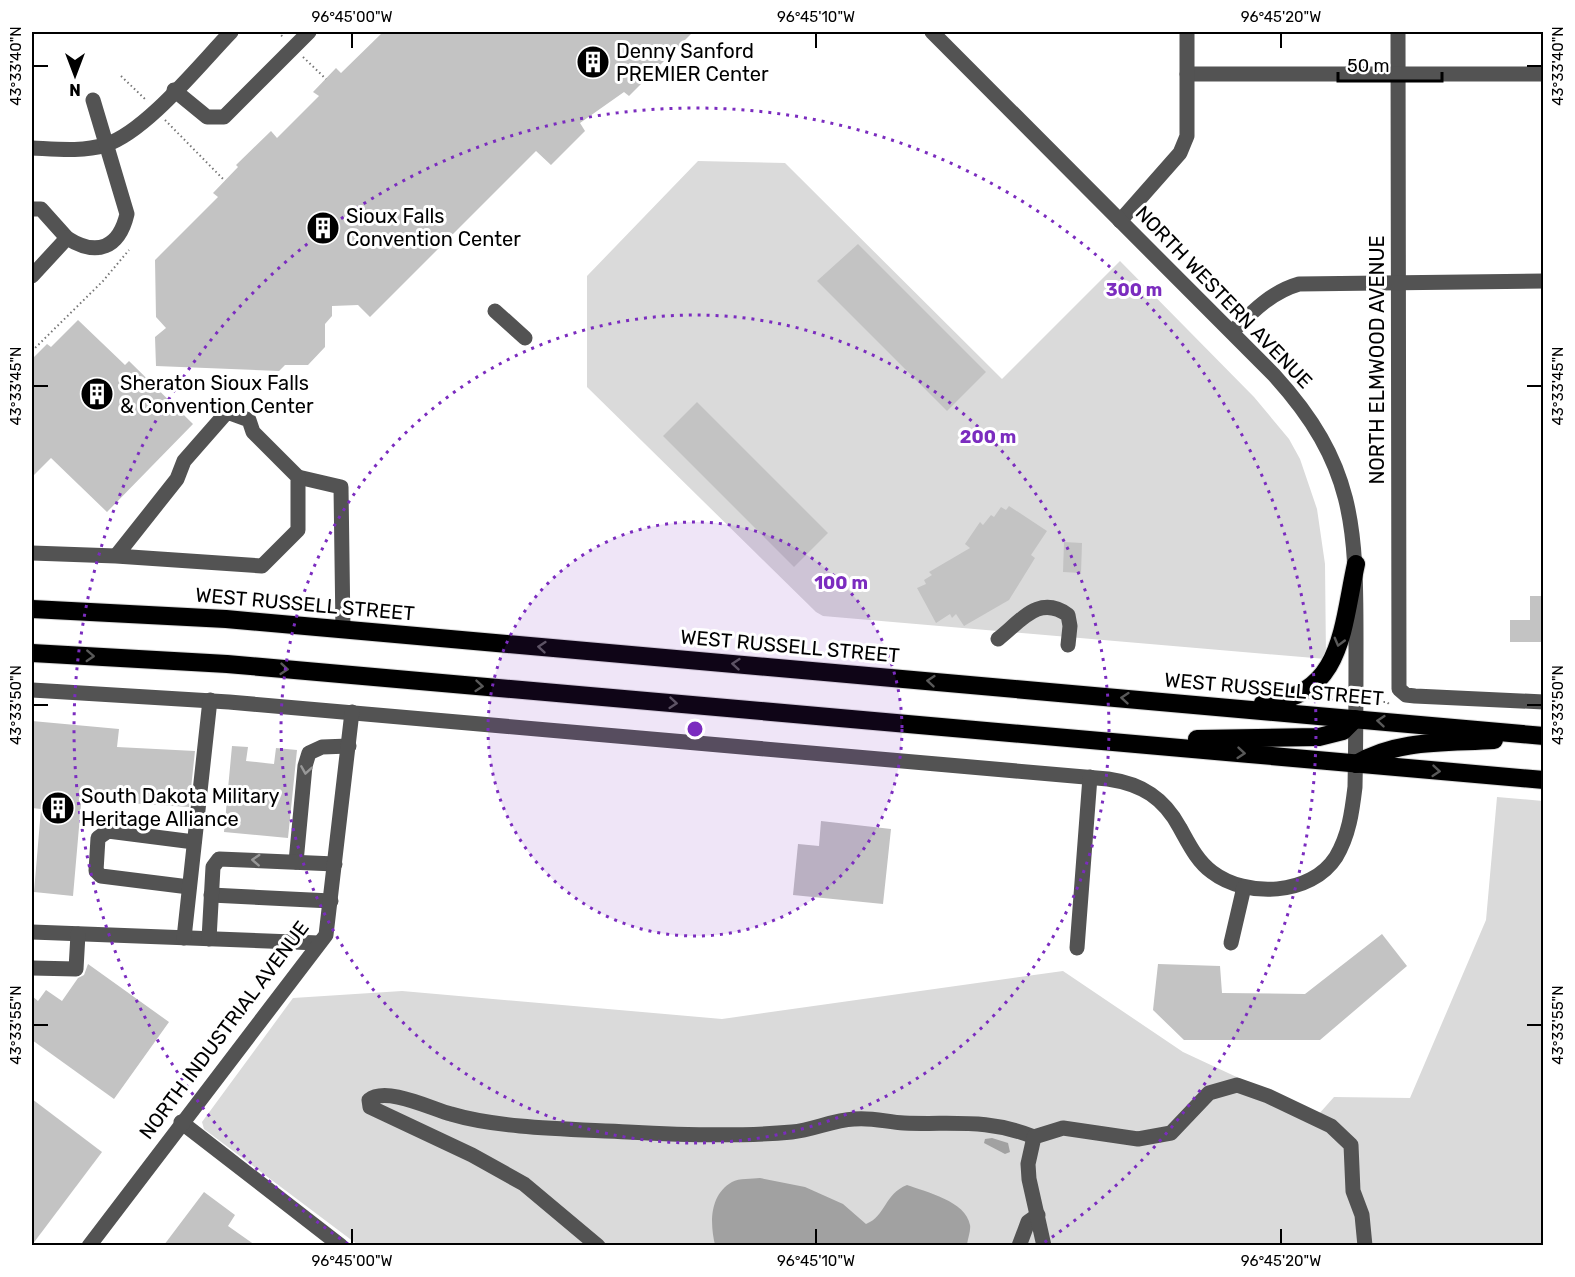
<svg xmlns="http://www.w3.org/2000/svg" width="1575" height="1277" font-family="Rubik,sans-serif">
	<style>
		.green { fill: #dadada }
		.water { fill: #a1a1a1 }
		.building { fill: #c3c3c3 }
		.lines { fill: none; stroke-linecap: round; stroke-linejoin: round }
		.highway-casing { stroke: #dbdbdb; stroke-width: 20 }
		.path { stroke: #757575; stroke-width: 2; stroke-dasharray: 1.5 3; stroke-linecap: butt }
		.minor { stroke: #535353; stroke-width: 15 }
		.highway { stroke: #000; stroke-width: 18 }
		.oneway { stroke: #595959 }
		.oneway2 { stroke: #989898 }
		.ticks { fill: none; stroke: #000; stroke-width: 2 }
		.ring { fill: none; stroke: #7b2cbf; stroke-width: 3; stroke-dasharray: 3 6 }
		.labels { text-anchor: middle; stroke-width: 6; stroke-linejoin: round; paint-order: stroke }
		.poi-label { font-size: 20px; fill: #000; stroke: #fff; text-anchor: start }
		.street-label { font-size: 20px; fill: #000; stroke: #fff }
		.centre { fill: #7b2cbf; stroke: #fff; stroke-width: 3 }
		.ring-label { font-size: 18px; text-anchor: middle; font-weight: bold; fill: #7b2cbf; stroke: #fff; stroke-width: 6; stroke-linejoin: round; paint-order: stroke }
		.neatline { fill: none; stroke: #000; stroke-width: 2 }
		.ticks-label { font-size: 15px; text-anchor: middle; fill: #000 }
	</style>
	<rect width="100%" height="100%" fill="#fff"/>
	<g class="green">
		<path d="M698 161 785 163 1002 379 1120 261 1254 397 1289 439 1300 459 1317 509 1325 564 1326 659 823 616 816 612 587 387V276Z"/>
		<path d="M1497 797 1543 801V1245H358L204 1129 202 1122 293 998 402 991 722 1019 1063 971 1183 1052 1318 1115 1334 1097 1410 1098 1486 920Z"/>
	</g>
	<g class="water">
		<path d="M992 1138 1008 1143 1010 1152 1005 1154 984 1143 985 1139Z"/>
		<path d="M760 1178 805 1187 843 1204 866 1224C886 1216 884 1194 907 1185 926 1192 966 1201 970 1225 971 1230 968 1238 967 1244L715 1245C710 1224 709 1195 732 1182 739 1178 752 1179 760 1178Z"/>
	</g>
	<g class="building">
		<path d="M383 32H693L629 96 624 92 580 123 585 131 551 165 536 151 370 317 358 305 332 306V316L325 324V347L308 365H285L279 371 156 366 155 337 166 328 156 317 155 260 218 197 213 193 238 167 236 165 271 131 277 138 319 96 313 92 336 68 341 73Z"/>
		<path d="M858 244 986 372 947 411 817 281Z"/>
		<path d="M78 320 125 365 129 361 193 424 107 512 51 458 32 477V359L47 344 51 347Z"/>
		<path d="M697 402 828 533 794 567 663 436Z"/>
		<path d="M1009 506 1047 531 1031 555 1035 558 1009 600 964 626 956 614 952 618 950 614 936 623 917 588 926 584 924 580 932 575 929 572 970 548 965 544 980 522 983 525 991 515 994 517 1001 507 1006 510Z"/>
		<path d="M1064 542 1082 543 1081 573 1063 572Z"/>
		<path d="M1530 596H1544V642H1510V620H1530Z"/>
		<path d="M32 721 119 729 117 747 195 751 189 807 128 803 129 798 82 793 73 896 34 892 41 809 32 808Z"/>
		<path d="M232 746 248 747 246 761 274 764 276 748 297 750 288 838 224 832Z"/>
		<path d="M821 821 891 829 883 904 793 895 798 844 819 846Z"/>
		<path d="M1382 934 1407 966 1320 1040H1184L1153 1010 1158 964 1220 966 1222 993 1305 994Z"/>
		<path d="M88 964 169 1022 114 1099 32 1040V996L38 1001 46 990 62 1001 78 978 84 975Z"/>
		<path d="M32 1099 102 1152 32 1245Z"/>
		<path d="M204 1192 235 1215 228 1226 255 1245H164Z"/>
	</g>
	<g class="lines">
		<g class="highway-casing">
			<g id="highway">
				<path d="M32 609 226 619 1544 736"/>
				<path d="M32 653 227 664 1544 780"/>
				<path d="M1263 703C1343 697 1342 627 1356 564"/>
				<path d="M1197 739 1319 737 1343 731 1355 719"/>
				<path d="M1356 764C1398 739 1446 743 1494 740"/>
			</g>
		</g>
		<g class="path">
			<path d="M278 32 284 38"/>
			<path d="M303 57 326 79"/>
			<path d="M121 76 147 101"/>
			<path d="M165 120 225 181"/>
			<path d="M32 351 103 281 129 250"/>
			<path d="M1324 694 1334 701"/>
			<path d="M1370 702H1387L1390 705"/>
		</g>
		<g class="minor">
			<path d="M1398 32 1399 689 1406 695 1415 696 1544 702"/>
			<path d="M1187 74H1544"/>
			<path d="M174 90 207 117H224L309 32"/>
			<path d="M32 148C55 149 83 152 105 145 146 132 200 64 231 32"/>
			<path d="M32 209H41L67 238"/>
			<path d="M1120 221 1180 153 1187 136V32"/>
			<path d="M32 276 67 238C97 257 119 248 127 214L93 100"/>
			<path d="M495 311 525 338"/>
			<path d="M1232 332C1252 312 1271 292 1299 284L1544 281"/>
			<path d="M298 477 341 487 343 630"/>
			<path d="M32 553 116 556 177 479 184 461 227 412 249 420 253 432 298 477V530L262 566 116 556"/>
			<path d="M998 639C1021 621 1039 594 1068 615L1070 626 1068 645"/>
			<path d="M32 690 229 702 1108 779C1142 784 1164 798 1180 828 1189 844 1197 861 1212 872 1246 898 1311 896 1336 857 1349 835 1352 812 1355 787 1356 738 1356 689 1356 640 1356 526 1355 464 1274 375L932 32"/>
			<path d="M296 862 305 766 309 753 322 747 349 746"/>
			<path d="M189 887 101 876 96 871 98 838 108 831 194 842"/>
			<path d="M211 895 331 901"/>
			<path d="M32 932 319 943"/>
			<path d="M184 938 210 700"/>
			<path d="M209 939 213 867 219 859 335 864"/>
			<path d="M1231 943 1244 887"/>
			<path d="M1077 948 1090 777"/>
			<path d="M32 968 76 969 78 934"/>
			<path d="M181 1122 341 1246"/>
			<path d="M89 1246 326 935 352 712"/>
			<path d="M598 1246 524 1184 472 1155 370 1107 369 1100C386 1086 432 1109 451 1114 501 1129 575 1129 628 1132 682 1135 738 1137 792 1132 813 1130 833 1120 854 1119 871 1117 887 1122 904 1123 952 1125 987 1118 1034 1137"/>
			<path d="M1019 1246 1028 1222 1038 1215"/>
			<path d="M1044 1246 1029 1179 1028 1164 1034 1137 1063 1128 1138 1139 1171 1133 1209 1093 1237 1085 1268 1096 1331 1126 1351 1145 1353 1191 1362 1215 1365 1246"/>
		</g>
		<use href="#highway" class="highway"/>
	</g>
	<defs><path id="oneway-chevron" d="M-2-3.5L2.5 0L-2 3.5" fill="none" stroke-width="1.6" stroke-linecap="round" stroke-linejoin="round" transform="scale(1.5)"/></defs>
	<g class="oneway">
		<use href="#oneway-chevron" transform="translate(1339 642) rotate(105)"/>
		<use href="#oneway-chevron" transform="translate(542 647) rotate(-175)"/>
		<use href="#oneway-chevron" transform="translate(90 656) rotate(3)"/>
		<use href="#oneway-chevron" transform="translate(736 664) rotate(-175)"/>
		<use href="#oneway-chevron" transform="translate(284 669) rotate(5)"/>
		<use href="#oneway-chevron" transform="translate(931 681) rotate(-175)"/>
		<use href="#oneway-chevron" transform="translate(479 686) rotate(5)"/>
		<use href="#oneway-chevron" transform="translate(1125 698) rotate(-175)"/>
		<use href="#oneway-chevron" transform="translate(673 703) rotate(5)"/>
		<use href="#oneway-chevron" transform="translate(1381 721) rotate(-175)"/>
		<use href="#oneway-chevron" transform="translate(1241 753) rotate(5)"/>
		<use href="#oneway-chevron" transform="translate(1436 771) rotate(5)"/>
	</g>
	<g class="oneway2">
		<use href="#oneway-chevron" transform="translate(306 770) rotate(99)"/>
		<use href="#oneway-chevron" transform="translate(256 860) rotate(-177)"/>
	</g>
	<path class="ticks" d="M352 33V48M816 33V48M1281 33V48M33 66H48M1527 66H1542M33 386H48M1527 386H1542M33 705H48M1527 705H1542M33 1025H48M1527 1025H1542M352 1229V1244M816 1229V1244M1281 1229V1244"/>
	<circle cx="695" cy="729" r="207" fill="#7b2cbf" fill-opacity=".12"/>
	<g class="ring">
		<circle cx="695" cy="729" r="207"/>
		<circle cx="695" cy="729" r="414"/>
		<path d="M348 1244A621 621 0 1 1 1042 1244"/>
	</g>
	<defs>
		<g id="building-disc" transform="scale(1.725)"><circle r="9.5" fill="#000" stroke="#fff"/><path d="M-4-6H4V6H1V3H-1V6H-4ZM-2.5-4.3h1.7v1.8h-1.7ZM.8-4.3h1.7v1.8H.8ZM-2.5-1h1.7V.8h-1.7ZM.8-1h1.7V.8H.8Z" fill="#fff"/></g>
	</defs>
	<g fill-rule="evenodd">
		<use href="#building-disc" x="593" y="62"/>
		<use href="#building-disc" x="323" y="228"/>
		<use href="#building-disc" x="97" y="394"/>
		<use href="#building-disc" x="58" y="808"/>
	</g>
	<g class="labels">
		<g class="poi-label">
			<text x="616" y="58">Denny Sanford<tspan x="616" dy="23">PREMIER Center</tspan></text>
			<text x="346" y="223">Sioux Falls<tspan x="346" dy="23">Convention Center</tspan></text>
			<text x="120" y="390">Sheraton Sioux Falls<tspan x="120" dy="23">&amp; Convention Center</tspan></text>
			<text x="81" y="803">South Dakota Military<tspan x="81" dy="23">Heritage Alliance</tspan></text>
		</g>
		<g class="street-label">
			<text transform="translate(1224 297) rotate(46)" y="7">NORTH WESTERN AVENUE</text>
			<text transform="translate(1377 360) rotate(-90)" y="7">NORTH ELMWOOD AVENUE</text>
			<text transform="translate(305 604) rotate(5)" y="7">WEST RUSSELL STREET</text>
			<text transform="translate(790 646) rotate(5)" y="7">WEST RUSSELL STREET</text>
			<text transform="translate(1274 689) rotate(5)" y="7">WEST RUSSELL STREET</text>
			<text transform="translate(224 1030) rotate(-53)" y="7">NORTH INDUSTRIAL AVENUE</text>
		</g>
	</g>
	<circle cx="695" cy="729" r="9" class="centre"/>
	<g class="ring-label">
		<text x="1134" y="296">300 m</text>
		<text x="988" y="443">200 m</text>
		<text x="841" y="589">100 m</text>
	</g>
	<rect width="1575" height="1277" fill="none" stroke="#ffffff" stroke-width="66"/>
	<g transform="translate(75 75) rotate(180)" stroke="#ffffff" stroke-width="4.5" paint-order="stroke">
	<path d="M0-4.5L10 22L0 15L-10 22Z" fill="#000000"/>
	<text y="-9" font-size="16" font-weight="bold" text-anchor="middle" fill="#000000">N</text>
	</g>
	<path d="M1338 72v9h104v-9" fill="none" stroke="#000000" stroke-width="3"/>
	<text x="1347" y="72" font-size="18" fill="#000000" stroke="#ffffff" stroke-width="4.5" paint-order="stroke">50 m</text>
	<rect x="33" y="33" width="1509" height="1211" class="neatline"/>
	<g class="ticks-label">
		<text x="352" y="22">96°45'00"W</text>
		<text x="816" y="22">96°45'10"W</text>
		<text x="1281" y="22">96°45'20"W</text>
		<text transform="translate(1558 66) rotate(-90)" y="5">43°33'40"N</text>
		<text transform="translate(16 66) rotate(-90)" y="5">43°33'40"N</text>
		<text transform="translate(1558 386) rotate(-90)" y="5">43°33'45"N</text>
		<text transform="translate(16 386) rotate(-90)" y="5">43°33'45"N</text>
		<text transform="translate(1558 705) rotate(-90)" y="5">43°33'50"N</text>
		<text transform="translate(16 705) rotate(-90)" y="5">43°33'50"N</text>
		<text transform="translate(16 1025) rotate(-90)" y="5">43°33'55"N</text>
		<text transform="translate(1558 1025) rotate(-90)" y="5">43°33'55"N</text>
		<text x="352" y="1266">96°45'00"W</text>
		<text x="816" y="1266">96°45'10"W</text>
		<text x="1281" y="1266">96°45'20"W</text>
	</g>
</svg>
